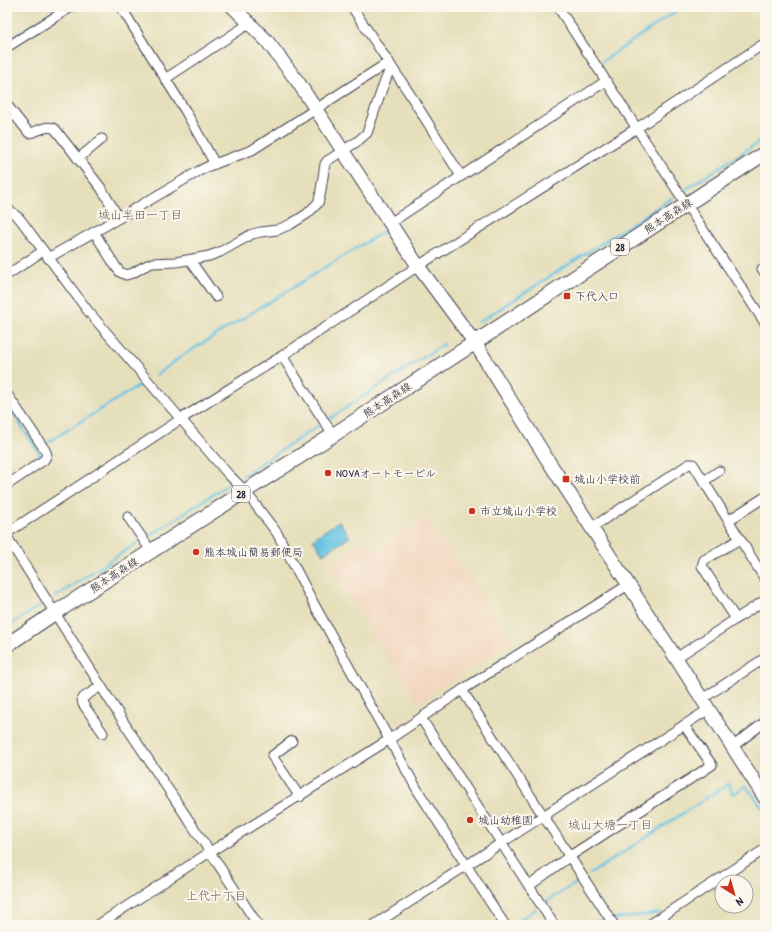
<svg xmlns="http://www.w3.org/2000/svg" width="772" height="932" font-family="'Patrick Hand','Klee One',sans-serif">
	<style>
		.built { fill: #f2d5bd }
		.water { fill: #66c3e4; stroke: #447290 }
		.lines { fill: none; stroke-linecap: round; stroke-linejoin: round }
		.stream { stroke: #66c3e4; stroke-width: 2.5 }
		.street-casing { stroke: #3f3e4e; stroke-width: 11 }
		.secondary-casing { stroke: #3f3e4e; stroke-width: 15 }
		.primary-casing { stroke: #3f3e4e; stroke-width: 16 }
		.street { stroke: #fff; stroke-width: 9 }
		.secondary { stroke: #fff; stroke-width: 13 }
		.primary { stroke: #fff; stroke-width: 14 }
		.poi-dot { fill: #c8321e; stroke: #fbf7ec; stroke-width: 1.5 }
		.labels { text-anchor: middle; stroke-width: 4; stroke-linejoin: round; paint-order: stroke }
		.shield { fill: #fbf7ec; stroke: #636270; stroke-width: 1 }
		.shield-label { font-size: 10px; font-weight: bold; fill: #22223b }
		.street-label { font-size: 11px; fill: #22223b; stroke: #fbf7ec }
		.poi-label { font-size: 11px; fill: #22223b; stroke: #fbf7ec; text-anchor: start }
		.neighbourhood-label { font-size: 12px; fill: #65585b; stroke: #fbf7ec }
	</style>
	<rect width="100%" height="100%" fill="#fbf7ec"/>
	<filter id="ink" filterUnits="userSpaceOnUse"><feTurbulence type="fractalNoise" baseFrequency=".025" numOctaves="2"/><feDisplacementMap in="SourceGraphic" scale="8" xChannelSelector="R" yChannelSelector="G"/><feConvolveMatrix kernelMatrix="1 2 1 2 8 2 1 2 1" color-interpolation-filters="sRGB"/></filter>
	<filter id="wash" filterUnits="userSpaceOnUse"><feTurbulence type="fractalNoise" baseFrequency=".012" numOctaves="4" result="noise"/><feDisplacementMap in="SourceGraphic" scale="16" xChannelSelector="R" yChannelSelector="G"/><feGaussianBlur stdDeviation="0.9" result="paint"/><feColorMatrix in="noise" values="0 0 0 0 0 0 0 0 0 0 0 0 0 0 0 0 0 1.4 0 .05"/><feComposite in="paint" operator="in"/></filter>
	<g filter="url(#wash)">
		<rect width="100%" height="100%" fill="#e6dfbb"/>
		<path class="built" d="M426 518 512 640 418 703 329 565 366 540 374 551Z"/>
		<path class="water" d="M339 521 350 537 323 554 313 539Z"/>
		<g class="lines">
			<g class="stream">
				<path d="M7 41 52 13 55 7"/>
				<path d="M603 61 682 7"/>
				<path d="M686 189 765 138"/>
				<path d="M479 322 672 198"/>
				<path d="M156 375 182 356 389 228"/>
				<path d="M7 404 40 454 37 458 7 478"/>
				<path d="M330 418 444 344"/>
				<path d="M48 442 143 383"/>
				<path d="M242 476 318 426"/>
				<path d="M149 536 229 484"/>
				<path d="M55 597 137 543"/>
				<path d="M7 627 43 604"/>
				<path d="M590 874 728 784 733 794 746 786 765 811"/>
				<path d="M547 901 578 882"/>
				<path d="M614 919 660 913"/>
				<path d="M514 924 536 909"/>
				<path d="M563 925 609 920"/>
			</g>
		</g>
	</g>
	<g filter="url(#ink)">
		<g class="lines">
			<g class="street-casing">
				<g id="street">
					<path d="M121 7 186 112 215 164"/>
					<path d="M352 7 411 96 461 176"/>
					<path d="M558 7 686 204 765 323"/>
					<path d="M7 47 71 7"/>
					<path d="M165 79 250 23"/>
					<path d="M7 105 29 133C38 132 46 124 55 129L101 188 119 218"/>
					<path d="M78 159 102 139"/>
					<path d="M7 208 20 219 88 311 228 474 245 491 277 533 315 606 418 791 505 925"/>
					<path d="M390 223 606 81"/>
					<path d="M94 232 116 267 120 272 126 275 133 273 143 267 152 263 176 262 209 256 220 252 252 234 261 232 277 230 291 224 307 214 318 203 320 196 325 164 327 161 358 141 367 133 382 89 391 66"/>
					<path d="M48 258 119 218 199 171 209 166 252 150 389 62"/>
					<path d="M190 260 216 297"/>
					<path d="M762 269 765 273"/>
					<path d="M7 275 43 251"/>
					<path d="M282 356 333 435"/>
					<path d="M7 394 45 450 47 455 44 460 7 485"/>
					<path d="M704 481 719 471"/>
					<path d="M128 517 151 551"/>
					<path d="M729 520 765 497"/>
					<path d="M591 528 689 464H693L765 579"/>
					<path d="M7 533 181 419 282 356 418 266 637 128 765 43"/>
					<path d="M7 537 128 729 210 852 258 925"/>
					<path d="M736 619 702 566 704 560 740 539"/>
					<path d="M676 658 765 600"/>
					<path d="M101 686 84 697 82 700 83 704 103 733"/>
					<path d="M462 690 614 925"/>
					<path d="M702 699 765 658"/>
					<path d="M421 718 554 925"/>
					<path d="M292 741 272 756 300 797"/>
					<path d="M732 747 765 722"/>
					<path d="M529 886 570 856 712 765 684 725"/>
					<path d="M98 925 210 852 390 739 462 690 628 585"/>
					<path d="M374 925 709 709"/>
					<path d="M649 925 765 849"/>
				</g>
			</g>
			<g class="secondary-casing">
				<path id="secondary" d="M233 7 267 41 298 82 418 266 475 343 547 459 676 658 765 798"/>
			</g>
			<g class="primary-casing">
				<path id="primary" d="M7 645 56 612 355 421 765 153"/>
			</g>
			<use href="#street" class="street"/>
			<use href="#secondary" class="secondary"/>
			<use href="#primary" class="primary"/>
		</g>
	</g>
	<g class="poi-dot">
		<rect x="563" y="292" width="8" height="8" rx="2"/>
		<circle cx="328" cy="473" r="4"/>
		<rect x="562" y="475" width="8" height="8" rx="2"/>
		<circle cx="472" cy="511" r="4"/>
		<circle cx="196" cy="552" r="4"/>
		<circle cx="470" cy="820" r="4"/>
	</g>
	<g class="labels">
		<g class="shield">
			<rect x="611" y="239" width="18" height="16" rx="3"/>
			<rect x="232" y="486" width="18" height="16" rx="3"/>
		</g>
		<g class="shield-label">
			<text x="620" y="251">28</text>
			<text x="241" y="498">28</text>
		</g>
		<g class="street-label">
			<text transform="translate(668 216) rotate(-33)" y="4">熊本高森線</text>
			<text transform="translate(387 400) rotate(-33)" y="4">熊本高森線</text>
			<text transform="translate(114 575) rotate(-33)" y="4">熊本高森線</text>
		</g>
		<g class="poi-label">
			<text x="575" y="300">下代入口</text>
			<text x="336" y="477">NOVAオートモービル</text>
			<text x="574" y="483">城山小学校前</text>
			<text x="480" y="515">市立城山小学校</text>
			<text x="204" y="556">熊本城山簡易郵便局</text>
			<text x="478" y="824">城山幼稚園</text>
		</g>
		<g class="neighbourhood-label">
			<text x="140" y="219">城山半田一丁目</text>
			<text x="610" y="829">城山大塘一丁目</text>
			<text x="216" y="900">上代十丁目</text>
		</g>
	</g>
	<rect width="772" height="932" fill="none" stroke="#fbf7ec" stroke-width="24"/>
	<g transform="translate(734 894) rotate(143)"><circle r="19" fill="#fbf7ec" stroke="#a4a2a5"/>
	<path d="M0-3L7 15L0 10L-7 15Z" fill="#c8321e"/>
	<text y="-6" font-size="11" font-weight="bold" text-anchor="middle" fill="#22223b">N</text>
	</g>
</svg>
